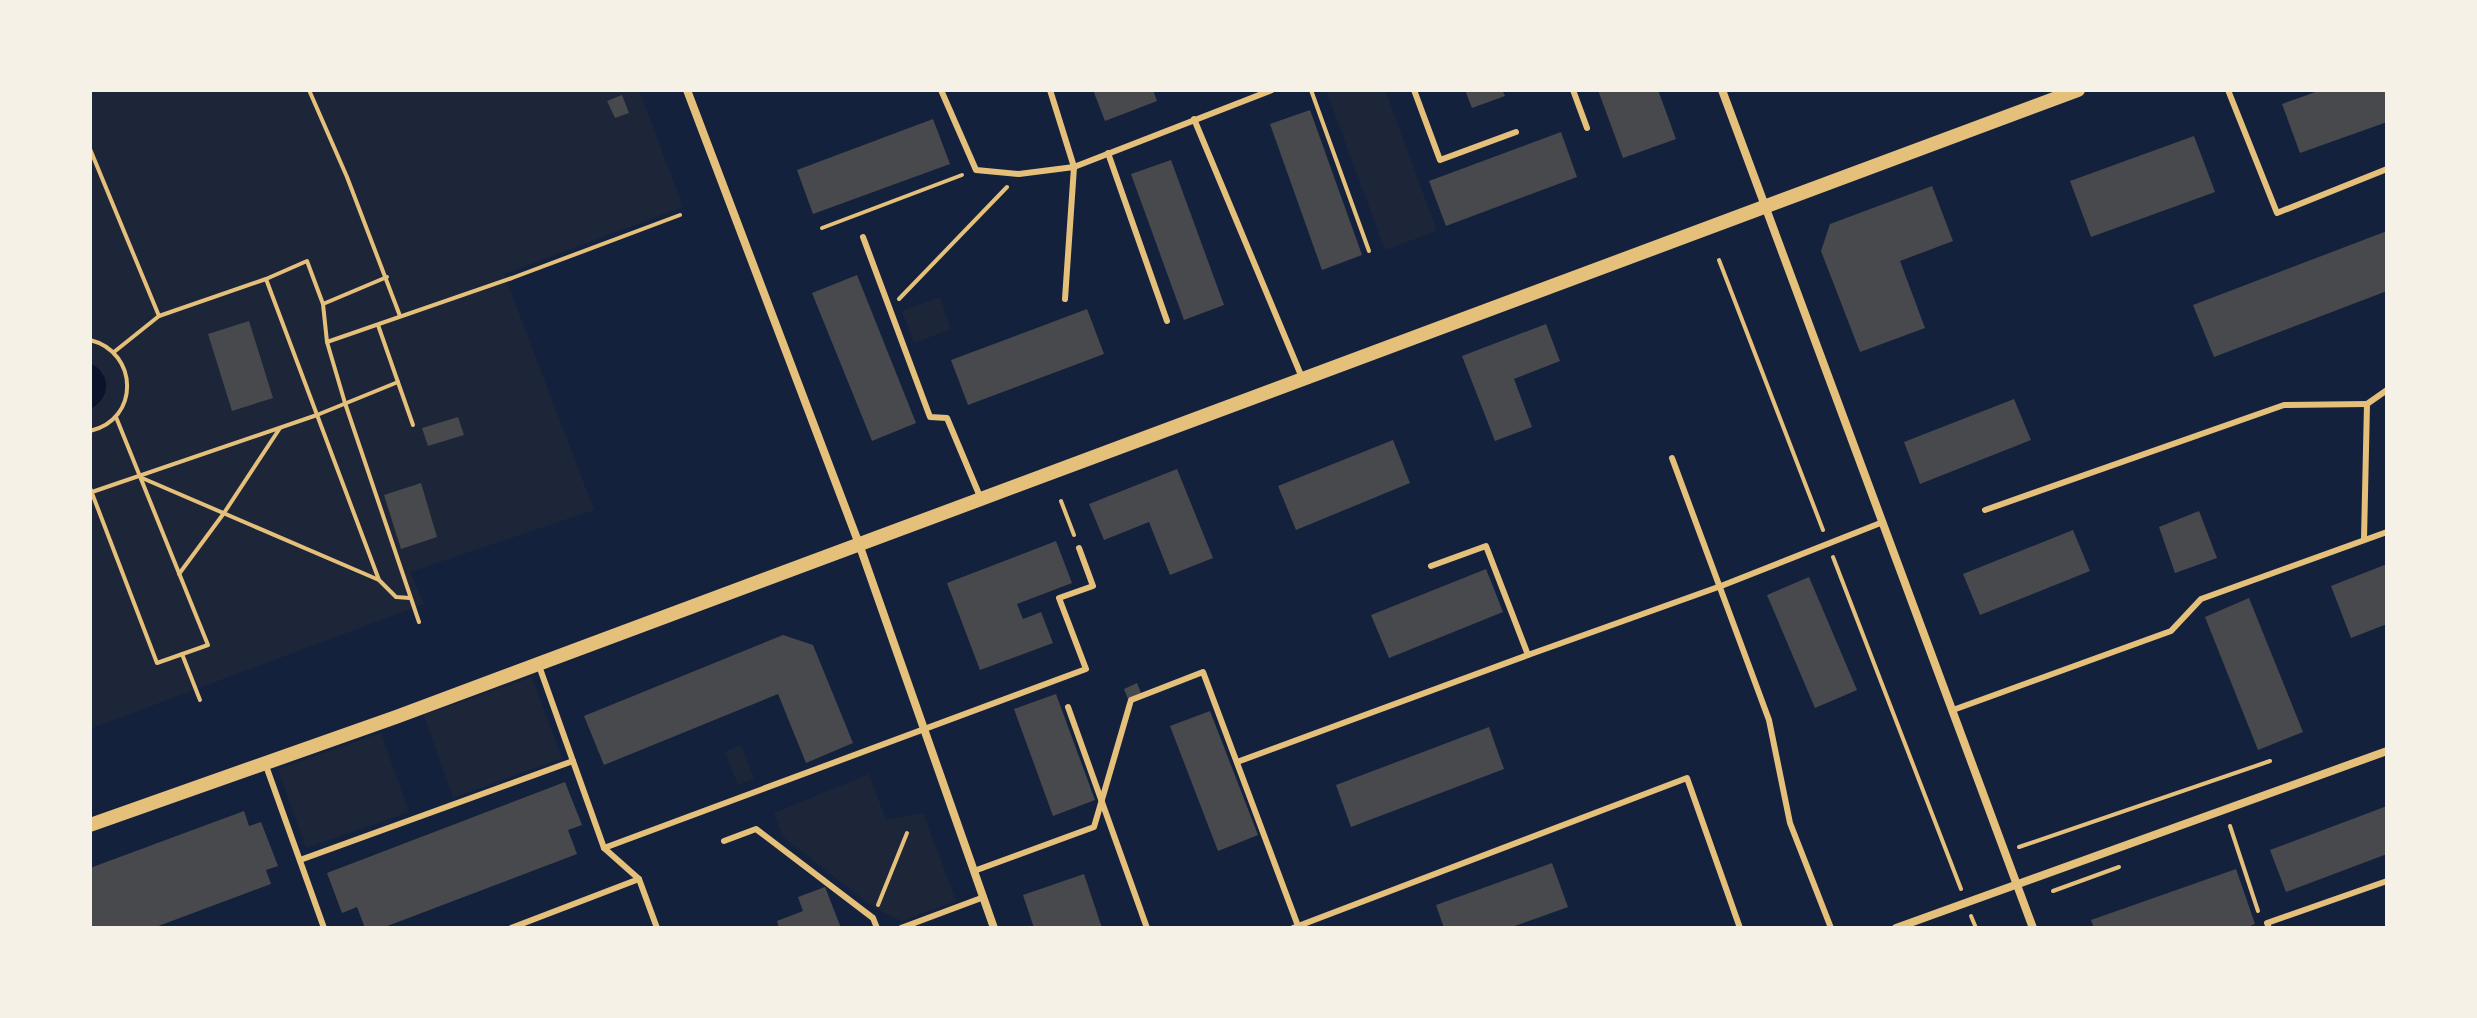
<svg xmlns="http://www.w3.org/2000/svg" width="2477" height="1018" font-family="'DM Sans',sans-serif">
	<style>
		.green { fill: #1d2539 }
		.water { fill: #0b132b }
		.building { fill: #48494c }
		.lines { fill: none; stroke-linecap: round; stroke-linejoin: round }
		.path { stroke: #e5c07b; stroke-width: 4 }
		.service { stroke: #e5c07b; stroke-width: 6 }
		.minor { stroke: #e5c07b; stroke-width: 8 }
		.tertiary { stroke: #e5c07b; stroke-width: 14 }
	</style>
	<rect width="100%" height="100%" fill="#14213d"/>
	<g class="green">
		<path d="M90 90H639L683 207 504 274 594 510 410 572 424 604 90 729Z"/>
		<path d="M1326 90H1385L1437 231 1385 250Z"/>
		<path d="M940 297 951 329 914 343 902 311Z"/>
		<path d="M532 677 562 758 453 798 424 715Z"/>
		<path d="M381 733 409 812 306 848 278 769Z"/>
		<path d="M741 745 754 779 738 785 725 752Z"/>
		<path d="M869 774 886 820 923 813 956 901 902 921 876 909 783 837 774 813Z"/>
	</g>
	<path class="water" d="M90 363C112 374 111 399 90 409Z"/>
	<g class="building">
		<path d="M1093 90H1153L1157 101 1105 121Z"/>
		<path d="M1465 90H1502L1505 96 1472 108Z"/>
		<path d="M1598 90H1658L1676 139 1623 158Z"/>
		<path d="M2321 90H2387V122L2300 153 2282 104Z"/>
		<path d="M622 95 629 113 615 118 607 101Z"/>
		<path d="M1310 110 1362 255 1322 270 1270 124Z"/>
		<path d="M933 119 950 164 813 214 797 170Z"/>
		<path d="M1561 132 1577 177 1446 226 1429 181Z"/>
		<path d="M2194 136 2215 192 2091 237 2070 181Z"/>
		<path d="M1171 160 1224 305 1184 320 1131 174Z"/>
		<path d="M1932 186 1953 241 1900 261 1925 328 1860 352 1821 251 1830 224Z"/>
		<path d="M2387 231V291L2214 357 2193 305Z"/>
		<path d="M857 275 916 423 872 441 812 293Z"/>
		<path d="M1087 309 1104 354 968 405 951 360Z"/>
		<path d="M249 321 273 398 232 411 208 334Z"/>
		<path d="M1546 324 1560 361 1514 379 1532 427 1495 441 1462 356Z"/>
		<path d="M2014 399 2031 440 1920 484 1904 442Z"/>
		<path d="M458 417 464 435 428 446 422 428Z"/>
		<path d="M1393 440 1410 483 1296 530 1278 486Z"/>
		<path d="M1177 469 1213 558 1170 575 1149 522 1104 540 1089 504Z"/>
		<path d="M421 483 437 537 401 549 384 495Z"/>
		<path d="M2199 511 2217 558 2175 573 2159 527Z"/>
		<path d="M2073 530 2090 571 1980 615 1963 574Z"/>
		<path d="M1056 541 1072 583 1017 604 1023 619 1041 612 1053 643 980 670 947 583Z"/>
		<path d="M2387 564V624L2351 638 2331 586Z"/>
		<path d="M1486 569 1503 612 1389 658 1371 615Z"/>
		<path d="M1809 577 1857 690 1815 708 1767 595Z"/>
		<path d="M2249 598 2303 732 2258 750 2205 617Z"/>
		<path d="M783 635 813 645 853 743 806 763 778 694 604 765 584 716Z"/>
		<path d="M1137 683 1141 693 1128 699 1124 689Z"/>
		<path d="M1056 694 1095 800 1053 816 1014 709Z"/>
		<path d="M1210 711 1258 835 1218 851 1170 726Z"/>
		<path d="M1489 727 1504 769 1351 827 1336 785Z"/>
		<path d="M565 782 582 825 568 830 577 854 382 928H365L357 907 342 913 327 873Z"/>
		<path d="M2387 806V854L2286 892 2270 850Z"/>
		<path d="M244 811 249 826 261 822 278 866 266 870 271 884 153 928H90V868Z"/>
		<path d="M1552 863 1568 907 1509 928H1444L1436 905Z"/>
		<path d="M2236 869 2255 924 2245 928H2221L2220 926 2214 928H2094L2091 920Z"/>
		<path d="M1084 874 1102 928H1034L1023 895Z"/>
		<path d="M825 887 841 928H779L777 921 803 911 798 897Z"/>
	</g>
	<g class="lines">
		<g class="path">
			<path d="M309 90 347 177 400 316"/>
			<path d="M1311 90 1369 251"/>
			<path d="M90 149 159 316"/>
			<path d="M822 228 962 175"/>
			<path d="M1719 260 1823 530"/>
			<path d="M266 279 307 261 323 304 327 342 345 403 419 622"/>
			<path d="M899 299 1007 187"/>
			<path d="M323 304 387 277"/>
			<path d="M378 325 413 425"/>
			<path d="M90 340C139 352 140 420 90 431"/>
			<path d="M327 342 512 278 680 215"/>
			<path d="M114 352 159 316 266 279 379 580 396 597 410 598"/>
			<path d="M142 478 379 580"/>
			<path d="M90 488 157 663 208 645 116 417"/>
			<path d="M92 492 317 415 398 382"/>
			<path d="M1061 501 1074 535"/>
			<path d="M1833 557 1961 889"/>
			<path d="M179 574 224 513 280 428"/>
			<path d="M182 654 200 700"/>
			<path d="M2230 826 2258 911"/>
			<path d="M2019 847 2270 761"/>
			<path d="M2053 891 2119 867"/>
			<path d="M878 905 907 833"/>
			<path d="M1971 916 1976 928"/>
		</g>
		<g class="service">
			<path d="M941 90 976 170 1019 174 1074 167 1065 299"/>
			<path d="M1050 90 1074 167 1272 90"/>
			<path d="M1414 90 1440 160 1516 132"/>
			<path d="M1573 90 1587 128"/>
			<path d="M2228 90 2277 213 2387 169"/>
			<path d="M1194 119 1303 380"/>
			<path d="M1108 153 1167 321"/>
			<path d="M863 237 930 417 947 418 981 499"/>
			<path d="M1672 458 1769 720 1790 823 1831 928"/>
			<path d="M1985 510 2284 405 2367 404"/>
			<path d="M2364 539 2367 404 2387 390"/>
			<path d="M1431 566 1486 546 1528 655 1721 586 1883 522"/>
			<path d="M1068 707 1147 928"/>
			<path d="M1953 710 2171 631 2201 599 2387 532"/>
			<path d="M1237 762 1528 655"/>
			<path d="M265 763 324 928"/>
			<path d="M724 841 756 829 873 918 877 928"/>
			<path d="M604 848 1086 669 1059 598 1093 586 1079 548"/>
			<path d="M300 860 573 761"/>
			<path d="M974 871 1094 827 1131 700 1203 672 1298 926"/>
			<path d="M639 879 657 928"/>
			<path d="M511 928 639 879 604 848 538 663"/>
			<path d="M901 928 984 897"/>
			<path d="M1293 928 1687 778 1740 928"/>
			<path d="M2269 928 2267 923 2387 881"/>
		</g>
		<g class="minor">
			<path d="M687 90 859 544 994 928"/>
			<path d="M1722 90 2033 928"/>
			<path d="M1896 928 2387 751"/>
		</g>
		<path class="tertiary" d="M90 825 396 717 2078 90"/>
	</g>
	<rect width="2477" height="1018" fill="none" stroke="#f6f1e7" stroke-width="184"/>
</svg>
